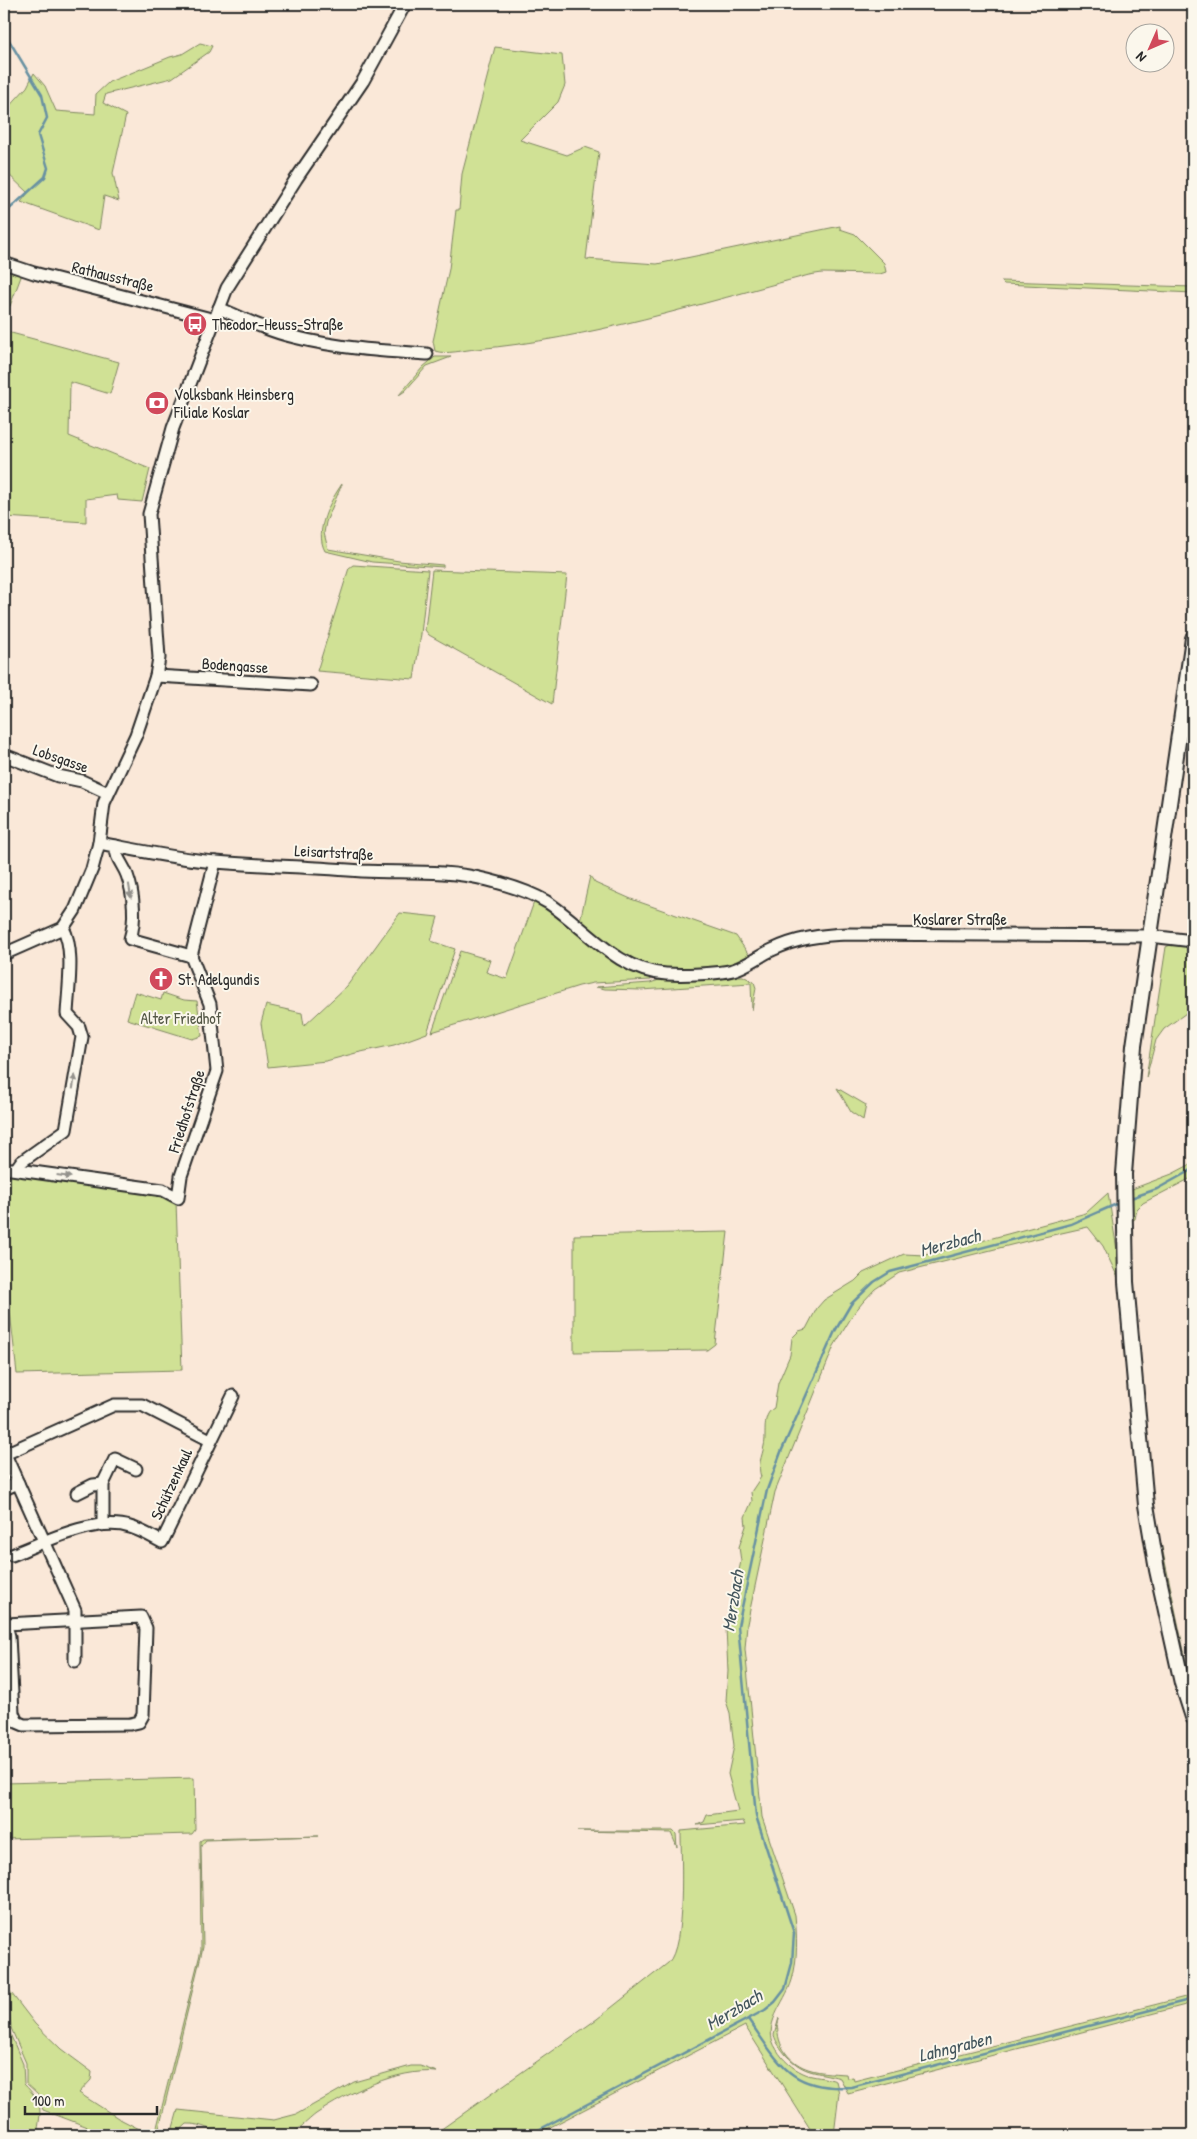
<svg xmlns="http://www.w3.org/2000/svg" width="1197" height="2139" font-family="'Patrick Hand',sans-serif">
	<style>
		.green { fill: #d0e195; stroke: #7e8660 }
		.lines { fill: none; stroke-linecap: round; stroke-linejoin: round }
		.stream { stroke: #6891a2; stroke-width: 2.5 }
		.minor-casing { stroke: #2b2b2b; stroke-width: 15 }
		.major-casing { stroke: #2b2b2b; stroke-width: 18 }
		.minor { stroke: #fbf7ec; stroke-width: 11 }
		.major { stroke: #fbf7ec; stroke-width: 14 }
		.oneway { fill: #93918c }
		.labels { text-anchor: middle; stroke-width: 4; stroke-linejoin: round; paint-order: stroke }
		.street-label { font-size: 16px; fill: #2b2b2b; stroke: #fbf7ec }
		.poi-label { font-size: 16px; fill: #2b2b2b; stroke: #fbf7ec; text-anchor: start }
		.park-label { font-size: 16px; fill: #545846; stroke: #fbf7ec }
		.water-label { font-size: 18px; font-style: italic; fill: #44565d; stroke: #fbf7ec }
	</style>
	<rect width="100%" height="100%" fill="#fae8d8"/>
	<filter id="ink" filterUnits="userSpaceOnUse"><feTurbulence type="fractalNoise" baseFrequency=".02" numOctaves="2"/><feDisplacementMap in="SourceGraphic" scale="10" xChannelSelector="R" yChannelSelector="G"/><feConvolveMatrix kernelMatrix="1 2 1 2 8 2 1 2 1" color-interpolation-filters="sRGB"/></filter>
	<g filter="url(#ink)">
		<g class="green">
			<path d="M200 43 212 46 209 52 172 78 106 94 103 103 126 115 113 173 119 201 104 196 99 230 21 202 28 193 4 170V112L27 87 34 73 45 86 56 111 95 114 96 94 109 82 170 57 182 54Z"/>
			<path d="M495 47 562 55 565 85 558 102 520 140 567 155 585 147 599 152 586 259 657 264 840 226V229L855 234 884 263 886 272 880 274 822 273 809 275C698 304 590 339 476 349 464 350 446 355 435 351L433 341 449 269 456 210H459L462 174Z"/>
			<path d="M4 270 22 274 10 306 4 305Z"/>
			<path d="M1001 281 1193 287V293L1004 284Z"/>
			<path d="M4 331 119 362 110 394 70 382 69 436 150 469 142 502 118 500 117 495 86 499V522L4 517Z"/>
			<path d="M435 357H451L427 366 405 391 399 395 423 367Z"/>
			<path d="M342 484 326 522 324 533 328 549 399 561 443 565V567L372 562 325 551C314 531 330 501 342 484Z"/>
			<path d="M353 565 428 570 421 634 414 679 317 671 349 568Z"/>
			<path d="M432 570 567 575 552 704 429 635 425 630Z"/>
			<path d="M590 876 595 883 631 899 736 936 749 955 728 967 657 969 620 954 580 921Z"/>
			<path d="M534 902C574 924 606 968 651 977V980L593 983 579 986 432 1032 460 951 490 960 486 972 507 979Z"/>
			<path d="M400 913 438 917 431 941 455 949 427 1033 394 1045 356 1053 326 1061 268 1067 261 1023 266 1005 302 1013 304 1026 347 986Z"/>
			<path d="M1174 943 1193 945V1008L1164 1029 1156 1040 1146 1078 1166 947Z"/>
			<path d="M726 976H743L754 982 756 988 752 1010 751 983 641 990 605 989 596 987 650 983 668 977Z"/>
			<path d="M135 992 161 1000 163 993 184 1000 197 1001 202 1036 192 1039 127 1019Z"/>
			<path d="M837 1088 866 1105 863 1120 851 1112Z"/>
			<path d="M1193 1163V1177L1143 1203 1137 1209 1135 1219 1131 1221 1132 1189 1172 1174Z"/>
			<path d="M10 1171 164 1193 176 1202 182 1370 17 1374 8 1294H4V1264Z"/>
			<path d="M1108 1193 1121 1276 1148 1536 1144 1537 1138 1505 1118 1278 1103 1246 1088 1227 1035 1239 899 1273 875 1289 863 1302 854 1313 834 1346 775 1492 747 1624 745 1649 762 1817 795 1915C797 1936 798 1959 792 1980 785 2004 760 2025 777 2050 783 2060 792 2068 803 2073 813 2078 826 2077 836 2081L839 2093 834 2135H814L745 2026 535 2135H433L597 2019 668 1963C686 1945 681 1858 681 1831L745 1825 743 1821 697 1825 704 1822 707 1815 738 1811 728 1774 734 1746 730 1713 726 1701 728 1671 726 1628 731 1597 735 1589 741 1561 739 1547 746 1526 745 1517 752 1501 751 1492 761 1477C757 1465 762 1457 764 1446 767 1434 761 1415 774 1408L778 1383 790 1355 792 1338 799 1331 806 1329 817 1308 824 1300 855 1281 863 1273 904 1254 925 1255 959 1247 1086 1213Z"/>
			<path d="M728 1232 715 1344 707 1350 574 1352V1235Z"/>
			<path d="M1161 1543 1193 1693V1704L1159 1546Z"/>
			<path d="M194 1778 195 1830 192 1834 4 1839V1783Z"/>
			<path d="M577 1831H673L676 1834 677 1847 671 1833Z"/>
			<path d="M319 1836 206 1840 201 1846 203 1947 158 2133 159 2135H155L201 1950 200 1841 203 1839Z"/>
			<path d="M8 1989 35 2024 61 2049 92 2072 91 2080 79 2093 118 2118 151 2135H109L43 2110 38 2094 26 2083V2063L11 2028Z"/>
			<path d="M4 1991 7 1996 8 2029 23 2064 24 2084C44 2104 41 2109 37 2135H4Z"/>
			<path d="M1193 1995V2003L848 2093 840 2078C816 2071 805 2075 786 2055 781 2049 776 2042 774 2035L779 2018C774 2038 784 2058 803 2067 816 2073 832 2073 846 2074L847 2078 853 2077 854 2081Z"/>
			<path d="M411 2066H420L437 2072C397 2068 348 2093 316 2114 309 2119 296 2133 288 2135 282 2137 235 2136 227 2135 213 2132 201 2123 187 2124L175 2135H171L178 2110 274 2120 297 2114 354 2082Z"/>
		</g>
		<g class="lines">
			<g class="stream">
				<path d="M4 32 42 95 47 118 38 135 48 168 45 177 4 214"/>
				<path d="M1128 1199 1157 1189 1193 1169"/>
				<path d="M748 2019C780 2064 790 2091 851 2087L1193 1999"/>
				<path d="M529 2135 765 2010 775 2002 785 1989 792 1963 794 1933 756 1816 738 1626 767 1490 781 1452 835 1331 851 1304 874 1282 890 1272 1071 1224 1119 1203"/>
			</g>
			<g class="minor-casing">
				<g id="minor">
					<path d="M4 263 34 273 215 320"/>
					<path d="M219 308C244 319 268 331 294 337 337 348 382 351 427 354"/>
					<path d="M156 676 311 685"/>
					<path d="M4 755 58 776 82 781 108 793"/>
					<path d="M99 843C137 850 177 859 216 862 265 866 313 867 362 871 404 873 446 869 488 880 508 885 529 891 547 902 587 928 616 971 666 974 683 975 718 974 733 970 747 966 759 956 772 950 797 938 821 935 848 934L1150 936 1193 941"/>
					<path d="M116 846C115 858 123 864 127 875 134 894 136 920 130 939L191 956"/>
					<path d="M4 954 63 928 75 910 92 869 99 843 104 803 136 735 156 676 159 658 149 514 173 428 227 288 296 179 363 81 405 4"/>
					<path d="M4 1168 163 1190 178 1198 181 1176 217 1071 210 1004 191 956 215 862"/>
					<path d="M16 1169 21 1162 66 1130 82 1037 79 1027 67 1014C68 990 75 949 63 928"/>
					<path d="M4 1452 75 1610V1661"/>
					<path d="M5 1454 114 1405H142L210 1440"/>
					<path d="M4 1489 18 1483"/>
					<path d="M77 1493 93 1485 103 1484"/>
					<path d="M103 1524V1484L115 1459 136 1469"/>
					<path d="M12 1555C44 1542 96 1516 130 1527 141 1530 152 1537 162 1542L233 1396"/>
					<path d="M4 1619 9 1636 13 1713 17 1722 24 1725 130 1724 139 1722 143 1715 146 1628 141 1617 6 1624"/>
				</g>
			</g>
			<g class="major-casing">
				<path id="major" d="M1193 638 1134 1046 1124 1174 1126 1282 1146 1505 1157 1570 1182 1683 1193 1717"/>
			</g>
			<use href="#minor" class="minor"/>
			<use href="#major" class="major"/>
		</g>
		<defs><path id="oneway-solid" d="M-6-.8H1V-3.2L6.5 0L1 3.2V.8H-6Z" transform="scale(1.25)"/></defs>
		<g class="oneway">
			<use href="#oneway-solid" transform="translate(130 891) rotate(81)"/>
			<use href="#oneway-solid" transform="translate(74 1082) rotate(-80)"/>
			<use href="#oneway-solid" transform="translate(64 1176) rotate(8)"/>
		</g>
	</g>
	<defs>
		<g id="bus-disc" transform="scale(1.25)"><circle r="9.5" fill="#d1495b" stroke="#fbf7ec"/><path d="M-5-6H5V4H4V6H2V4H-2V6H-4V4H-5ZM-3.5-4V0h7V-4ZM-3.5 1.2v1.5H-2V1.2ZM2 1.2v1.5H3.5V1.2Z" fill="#fff"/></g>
		<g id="bank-disc" transform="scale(1.25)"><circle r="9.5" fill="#d1495b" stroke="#fbf7ec"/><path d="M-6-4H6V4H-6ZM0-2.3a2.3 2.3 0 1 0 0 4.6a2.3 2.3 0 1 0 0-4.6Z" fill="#fff"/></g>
		<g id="church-disc" transform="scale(1.25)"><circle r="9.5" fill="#d1495b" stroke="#fbf7ec"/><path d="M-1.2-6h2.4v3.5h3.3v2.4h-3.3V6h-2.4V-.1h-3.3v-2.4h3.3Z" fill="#fff"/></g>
	</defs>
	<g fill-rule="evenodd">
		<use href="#bus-disc" x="195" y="324"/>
		<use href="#bank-disc" x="157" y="403"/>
		<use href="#church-disc" x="161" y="979"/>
	</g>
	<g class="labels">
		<g class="street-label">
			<text transform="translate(113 276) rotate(14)" y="6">Rathausstraße</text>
			<text transform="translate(235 665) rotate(4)" y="6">Bodengasse</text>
			<text transform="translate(61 758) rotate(19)" y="6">Lobsgasse</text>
			<text transform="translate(334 852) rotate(3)" y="6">Leisartstraße</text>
			<text x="960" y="925">Koslarer Straße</text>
			<text transform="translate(186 1111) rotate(-72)" y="6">Friedhofstraße</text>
			<text transform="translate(171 1484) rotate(-65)" y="6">Schützenkaul</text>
		</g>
		<g class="poi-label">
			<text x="212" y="330">Theodor-Heuss-Straße</text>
			<text x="174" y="400">Volksbank Heinsberg<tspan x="174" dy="18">Filiale Koslar</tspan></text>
			<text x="178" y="985">St. Adelgundis</text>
		</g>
		<g class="park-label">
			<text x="181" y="1024">Alter Friedhof</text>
		</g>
		<g class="water-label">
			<text transform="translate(950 1243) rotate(-15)" y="6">Merzbach</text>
			<text transform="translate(733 1601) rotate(-81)" y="6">Merzbach</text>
			<text transform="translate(734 2010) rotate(-31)" y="6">Merzbach</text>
			<text transform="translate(955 2047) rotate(-14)" y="6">Lahngraben</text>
		</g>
	</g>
	<rect width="1197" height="2139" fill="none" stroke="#fbf7ec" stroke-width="20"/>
	<rect x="10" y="10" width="1177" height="2119" fill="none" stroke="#2b2b2b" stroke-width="2" filter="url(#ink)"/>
	<g transform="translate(1150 48) rotate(225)"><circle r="24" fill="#fbf7ec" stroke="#a8a59f"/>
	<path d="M0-4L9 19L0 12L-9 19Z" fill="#d1495b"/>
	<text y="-8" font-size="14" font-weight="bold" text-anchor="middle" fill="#2b2b2b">N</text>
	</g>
	<path d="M25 2106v8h132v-8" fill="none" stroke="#2b2b2b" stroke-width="2.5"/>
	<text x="32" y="2106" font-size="15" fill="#2b2b2b" stroke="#fbf7ec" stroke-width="4" paint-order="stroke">100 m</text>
</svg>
